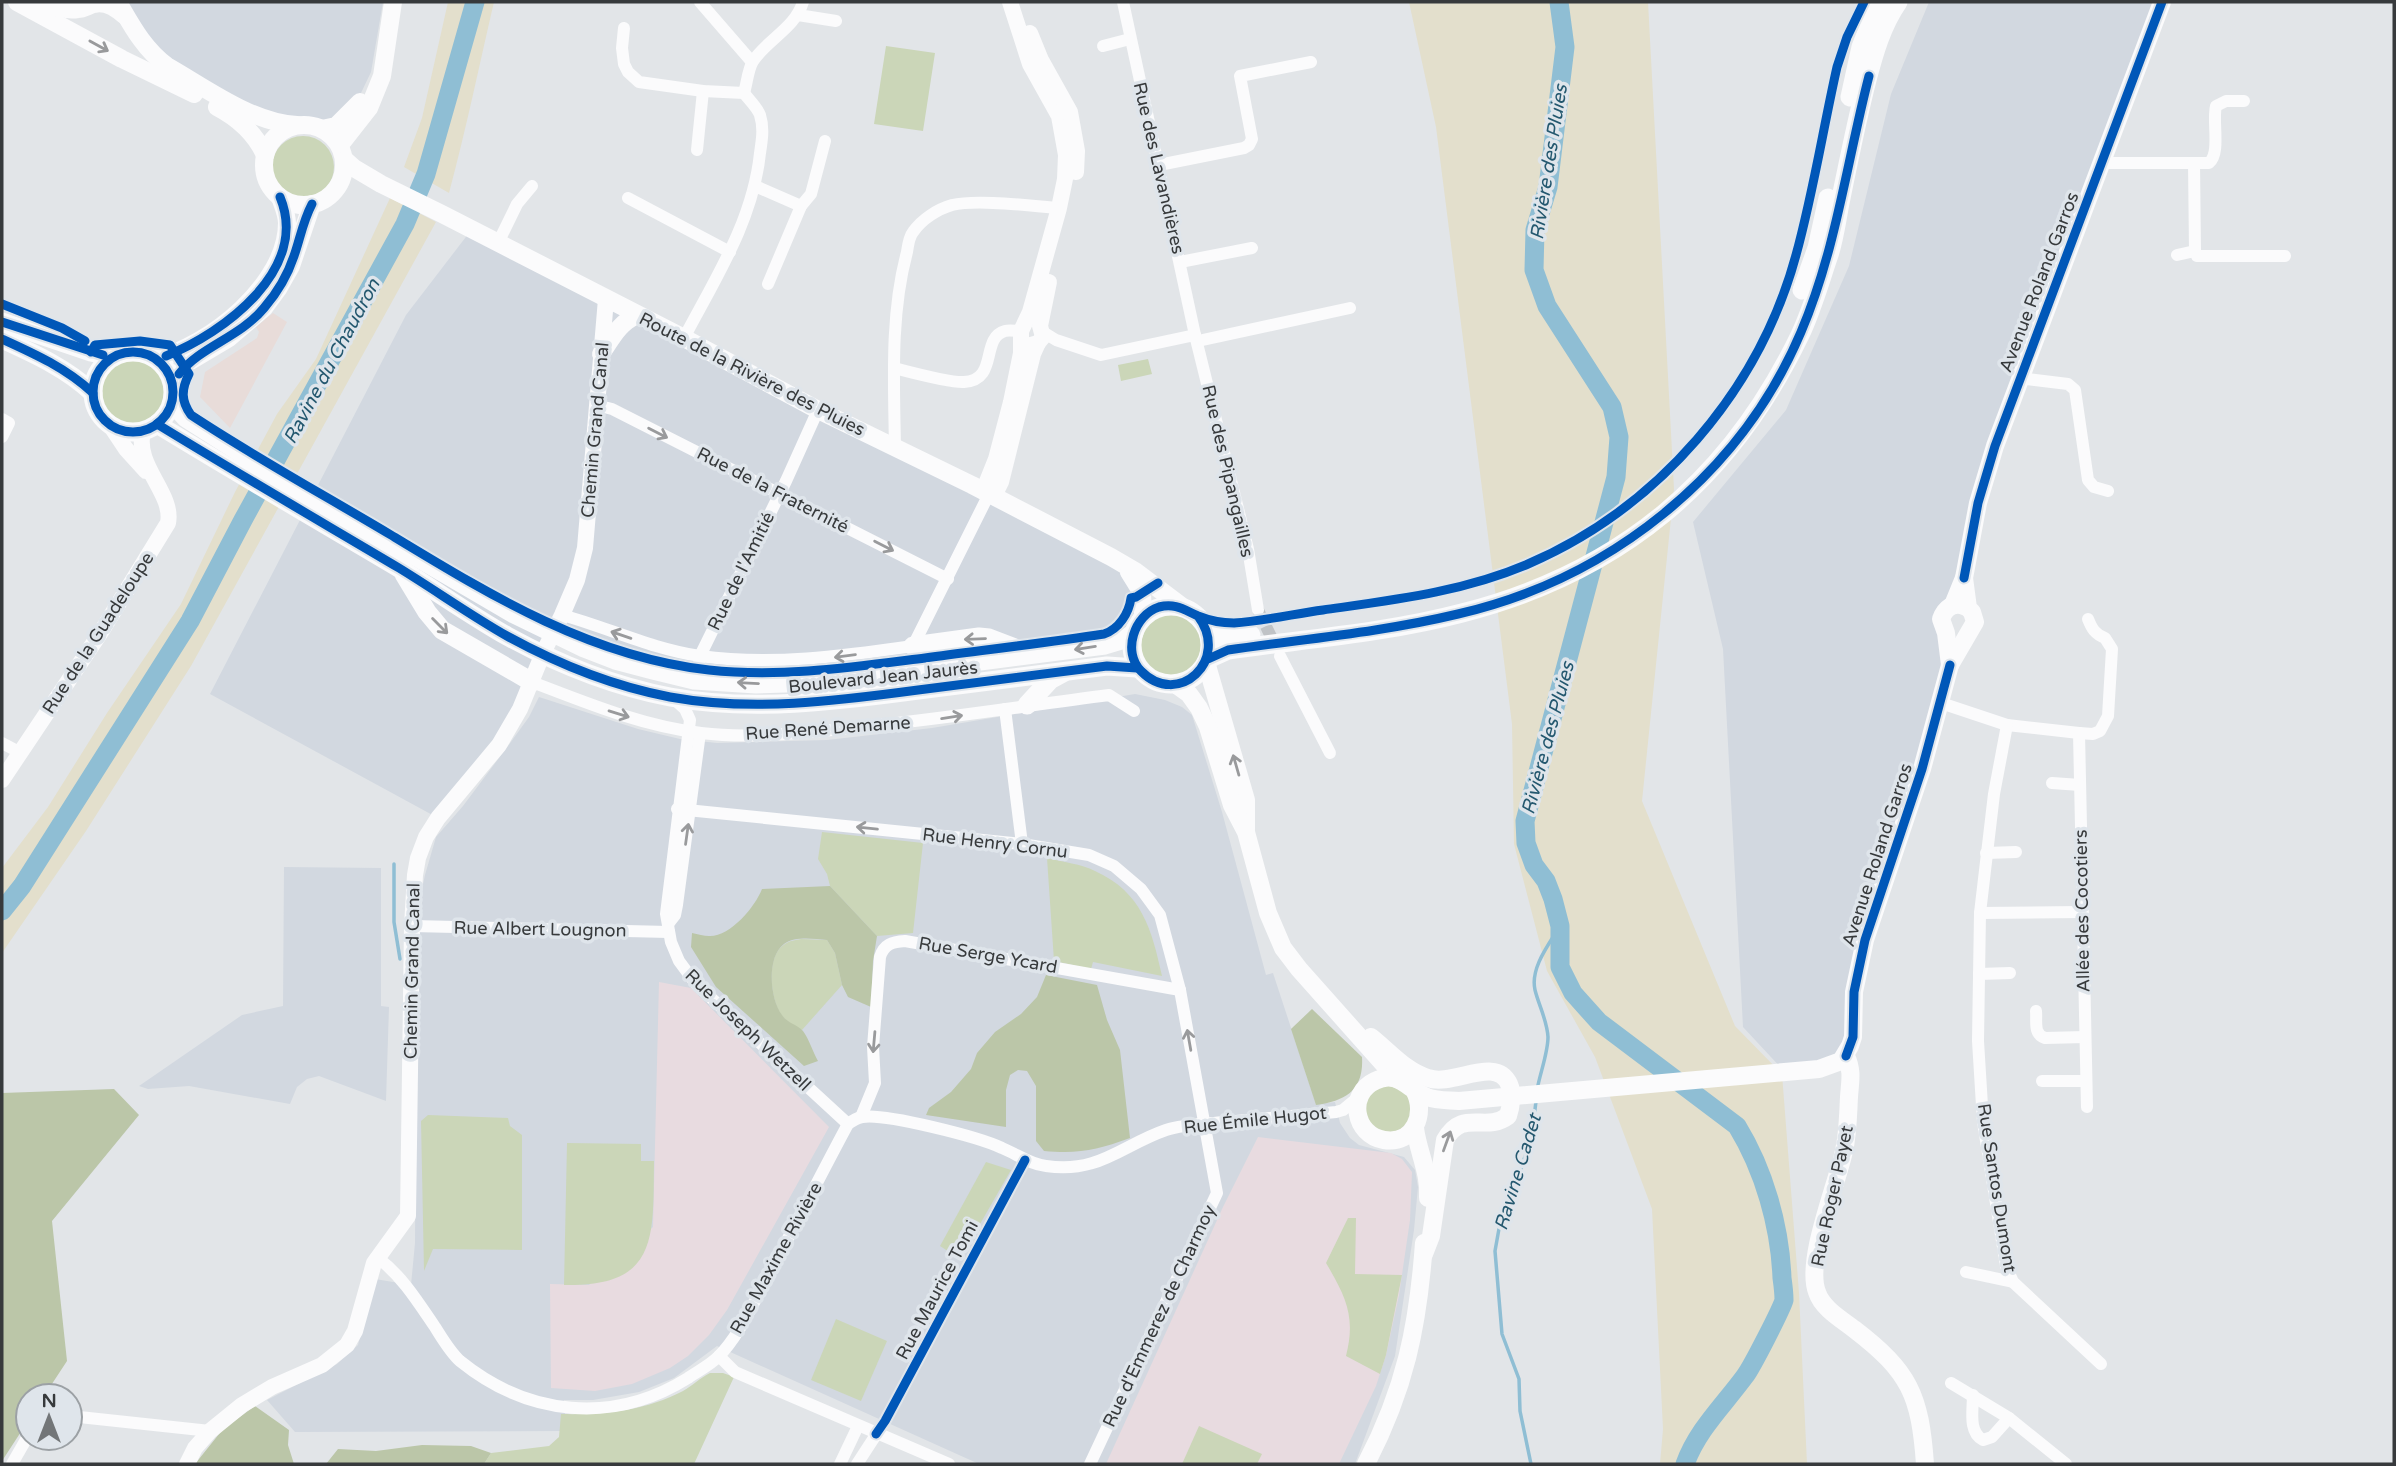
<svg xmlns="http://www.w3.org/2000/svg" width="2396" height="1466" font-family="'Varela Round',sans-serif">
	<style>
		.commercial { fill: #e8dcd9 }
		.built { fill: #d2d8e0 }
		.education { fill: #e8dbe0 }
		.green { fill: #cbd6b8 }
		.forest { fill: #bbc6a8 }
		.sand { fill: #e3dfcc }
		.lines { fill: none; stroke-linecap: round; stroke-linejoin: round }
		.stream { stroke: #8fbed4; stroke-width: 3.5 }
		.river { stroke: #8fbed4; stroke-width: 19 }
		.minor-tunnel { stroke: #c0c3c6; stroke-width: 12; stroke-dasharray: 12 6; stroke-linecap: butt }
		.minor { stroke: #fbfbfc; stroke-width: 12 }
		.tertiary { stroke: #fbfbfc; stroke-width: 16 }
		.secondary { stroke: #fbfbfc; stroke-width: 18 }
		.primary { stroke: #fbfbfc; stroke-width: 19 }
		.cycleway-casing { stroke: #dfe5eb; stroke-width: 13 }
		.cycleway { stroke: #0057b8; stroke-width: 9 }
		.oneway { stroke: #999a9c }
		.labels { text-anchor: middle; stroke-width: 7; stroke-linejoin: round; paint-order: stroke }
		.street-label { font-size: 18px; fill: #373a3c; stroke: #dfe5eb }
		.water-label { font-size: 19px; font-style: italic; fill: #24586f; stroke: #dfe5eb }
	</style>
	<rect width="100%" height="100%" fill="#e2e5e8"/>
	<path class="commercial" d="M273 313 287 322 230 428 200 397 205 372 257 338 259 332 256 327Z"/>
	<g class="built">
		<path d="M108 2H383L371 72 361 93 340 118 329 121 304 117 253 124 198 92Z"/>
		<path d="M1929 2H2162L2101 163 1947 608 1952 637 1959 638 1870 922 1846 1056 1785 1072 1743 1027 1723 649 1693 522 1786 410 1849 266 1891 94Z"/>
		<path d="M472 229 1122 564 1143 616 1134 633 817 682 694 680 555 631 520 709 438 818 210 694 406 315Z"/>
		<path d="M1135 694 1165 700 1182 707 1192 715 1222 812 1266 975 1273 973 1316 1104 1335 1102 1340 1123 1350 1138 1359 1145 1404 1157 1415 1170 1418 1187 1414 1230 1395 1356 1355 1464H979L717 1346 674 1378 639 1392 593 1400H564L566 1431 295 1432 267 1400 337 1364 358 1345 375 1279 411 1285 415 1243 417 911 425 875 436 837 463 806 508 746 529 717 539 697 638 729 680 739 717 743 827 740 932 728Z"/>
		<path d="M284 867 381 868V1006L389 1007 386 1101 319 1076 307 1079 297 1087 290 1104 189 1086 148 1089 139 1086 242 1015 283 1006Z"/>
	</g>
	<g class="education">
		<path d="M659 982 691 988 829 1127 727 1310 709 1335 688 1356 670 1368 632 1384 595 1391 551 1388 550 1284 589 1285 653 1227Z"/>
		<path d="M1258 1137 1391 1153 1402 1159 1412 1172 1410 1220 1399 1295 1386 1355 1376 1386 1339 1464H1106L1223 1207Z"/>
	</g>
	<g class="green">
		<path d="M886 46 935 53 923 131 874 124Z"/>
		<circle cx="303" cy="167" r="31"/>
		<path d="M1148 359 1152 374 1121 381 1118 365Z"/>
		<circle cx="133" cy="393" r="33"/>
		<circle cx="1170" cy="645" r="31"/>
		<path d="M822 832 923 843 913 933 877 936 830 886 827 874 818 859Z"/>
		<path d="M1047 858C1063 862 1081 864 1095 871 1142 892 1152 930 1162 976L1093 962 1091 969 1054 961Z"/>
		<path d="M801 939 827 940 835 953 842 985 802 1030C794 1026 785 1021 780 1013 770 996 766 955 785 944 789 941 796 940 801 939Z"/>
		<path d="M1380 1083 1405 1091C1423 1121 1398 1144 1368 1126L1362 1101Z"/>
		<path d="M428 1115 508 1118 510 1126 522 1135V1250L433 1249 424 1271 421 1121Z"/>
		<path d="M567 1143 641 1144V1161H654C653 1237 659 1287 564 1285Z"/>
		<path d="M986 1162 1011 1170 960 1259 940 1246Z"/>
		<path d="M1348 1218H1356L1355 1274 1402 1275 1386 1355 1380 1374 1346 1356C1356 1317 1346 1297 1326 1263Z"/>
		<path d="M836 1319 887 1341 861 1401 811 1380Z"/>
		<path d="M710 1373H723L734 1377 694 1464H484L491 1453 549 1446 559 1437 561 1414C604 1415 644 1411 683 1391 692 1386 700 1378 710 1373Z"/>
		<path d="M1199 1426 1262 1454 1257 1464H1182Z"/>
	</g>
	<g class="forest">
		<path d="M830 886 877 936 873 961 871 1007 848 997 842 985 835 953 827 940C814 939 795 936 784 944 766 957 770 1000 782 1015 787 1023 798 1025 803 1031 809 1039 813 1052 818 1061L804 1066 716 987 691 947 692 933C698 934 704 936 709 936 730 937 755 907 762 889Z"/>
		<path d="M1046 975 1097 985 1107 1020 1120 1050 1130 1138C1097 1150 1080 1154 1044 1151L1036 1141V1086L1027 1071 1018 1070 1010 1075 1006 1090V1127L926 1115 929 1108 951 1092 971 1069 977 1053 995 1032 1021 1014 1037 997Z"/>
		<path d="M1312 1009 1362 1057C1364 1090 1346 1101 1316 1105L1291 1029Z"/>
		<path d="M114 1089 139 1115 52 1221 67 1361 44 1396H28V1421L2 1461V1093Z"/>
		<path d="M255 1406 289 1430 288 1445 294 1464H195L223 1429Z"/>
		<path d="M422 1445 471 1446 491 1453 484 1464H326L338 1449 376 1451Z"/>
	</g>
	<g class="sand">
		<path d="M448 2H494C479 66 466 130 449 193L404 167 422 118Z"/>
		<path d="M1409 2H1648L1674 489 1642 801 1735 1026 1782 1074 1799 1293 1807 1464H1660L1663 1429 1652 1209 1595 1057 1547 971 1514 844 1512 724 1436 127Z"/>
		<path d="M390 198 436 222 191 666 86 831 2 953V868L48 807 107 713 181 604 235 492 277 414 316 359Z"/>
	</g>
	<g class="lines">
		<g class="stream">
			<path d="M394 864V922L400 959"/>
			<path d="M1537 1090C1540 1073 1548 1053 1548 1037 1547 1020 1539 1006 1535 990 1530 968 1549 944 1560 926"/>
			<path d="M1531 1464 1520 1411 1519 1379 1502 1334 1495 1251 1502 1212 1516 1184 1532 1135 1536 1101"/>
		</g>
		<g class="river">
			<path d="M1559 2 1565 47 1548 187 1535 230 1534 270 1547 306 1612 407 1619 437 1616 477 1525 821 1526 843 1534 865 1546 881 1553 899 1560 926V967L1573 993 1599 1022 1737 1126C1764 1170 1780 1226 1782 1278 1783 1285 1784 1293 1784 1300 1782 1308 1752 1367 1745 1376 1723 1406 1698 1429 1685 1464"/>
			<path d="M2 911 22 886 190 621 243 520 405 224 426 174 475 2"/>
		</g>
		<path class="minor-tunnel" d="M1258 610 1276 647"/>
		<g class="minor">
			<path d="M700 2 752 62"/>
			<path d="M1123 2 1195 335 1248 549 1258 610"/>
			<path d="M798 15 836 21"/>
			<path d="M624 28 622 48 624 64 628 72 639 82 703 91 744 93"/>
			<path d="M1103 46 1130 39"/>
			<path d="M744 93C747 83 748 69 753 61 768 39 795 28 803 2"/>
			<path d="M697 150 703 91"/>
			<path d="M2101 163H2209C2221 153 2212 121 2216 106L2226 101H2244"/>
			<path d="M2194 163 2195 251 2197 256H2285"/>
			<path d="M1159 165 1244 148 1249 145 1252 139 1240 76 1311 62"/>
			<path d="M755 186 801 206"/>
			<path d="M628 198 730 252"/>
			<path d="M498 243 517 204 532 186"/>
			<path d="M2177 255 2195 251"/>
			<path d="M1180 262 1252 248"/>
			<path d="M768 284 801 206 811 194 825 141"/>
			<path d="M1043 332 1056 340 1101 355 1195 335"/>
			<path d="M684 338C715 279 753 221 760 153 762 140 764 128 760 115 757 107 749 100 744 93"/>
			<path d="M1198 341 1350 308"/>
			<path d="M894 368C910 372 950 383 964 382 999 380 980 338 1005 331 1009 330 1016 331 1021 331"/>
			<path d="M2019 378 2068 384 2075 390 2088 480 2094 487 2108 491"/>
			<path d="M596 405 612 409 948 579"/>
			<path d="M2 419 9 423 2 437"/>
			<path d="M895 448C894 383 890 315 907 252 908 245 909 237 913 232 922 219 938 209 952 205 977 199 1032 206 1059 208"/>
			<path d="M562 615C609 628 652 649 700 656 771 666 843 656 913 646L989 494"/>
			<path d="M1280 656 1330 753"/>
			<path d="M694 680 698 671 700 656 786 481 818 410"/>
			<path d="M532 682C587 703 642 726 701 733 750 739 801 733 850 728 937 720 1023 706 1109 695L1134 711"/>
			<path d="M674 699 685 709 690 720 666 914 671 942 679 961 696 984 848 1124"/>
			<path d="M1941 703 2007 725 2079 733 2087 1107"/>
			<path d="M1005 709 1022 844"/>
			<path d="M2007 725 1994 794 1980 913 1978 1041 1983 1122 2006 1266 2013 1282 2101 1364"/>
			<path d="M2079 733 2093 734 2100 731 2108 716 2112 649 2105 638C2095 634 2092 629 2088 619"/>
			<path d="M2 743 21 753"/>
			<path d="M2052 783 2080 785"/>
			<path d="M677 809 1022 844 1089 855 1114 866 1141 889 1160 915 1180 990 1217 1193 1090 1464"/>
			<path d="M1986 853 2016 852"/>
			<path d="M1980 913 2081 912"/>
			<path d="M668 924 675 915 677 905 700 733"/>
			<path d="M412 926 669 932"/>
			<path d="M1979 974 2010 973"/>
			<path d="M2036 1011C2037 1021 2033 1034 2045 1038L2085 1037"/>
			<path d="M2042 1081H2086"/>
			<path d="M861 1117 875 1083 873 1047 880 957C884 944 892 942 905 941L1180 990"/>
			<path d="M378 1258C402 1276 418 1302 435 1327 442 1338 450 1352 460 1361 528 1416 613 1425 688 1378 698 1371 710 1365 718 1357 739 1336 752 1305 766 1280 794 1228 820 1176 848 1124 852 1121 857 1118 862 1117 885 1113 979 1137 1002 1148 1017 1154 1029 1164 1046 1166 1099 1174 1122 1145 1166 1130 1185 1124 1205 1124 1224 1122 1262 1118 1299 1116 1336 1112L1343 1110 1360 1096"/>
			<path d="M1966 1272 2013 1282"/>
			<path d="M719 1356 735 1372 949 1464"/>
			<path d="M1951 1383 2009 1418 2066 1464"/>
			<path d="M1973 1395C1973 1410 1968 1432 1983 1440L1992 1437 2009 1418"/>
			<path d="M70 1416 210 1431"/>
			<path d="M12 1464 28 1436"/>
			<path d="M840 1464 858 1426"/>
			<path d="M857 1464 885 1421 1025 1160"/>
		</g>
		<g class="tertiary">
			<path d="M1010 2 1030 64 1059 116 1066 155 1065 179 1059 208 1030 312 1021 331V353L1011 402 996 459 986 484 989 494 997 490 1001 482 1033 354 1038 343"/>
			<path d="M1030 33 1041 60 1070 112 1077 151 1076 172"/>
			<path d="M1031 345 1038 343 1043 337 1040 326 1049 282"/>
			<path d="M110 425 126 449 146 471"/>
			<path d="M2 780 101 632 168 523C174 493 134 466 143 431"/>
			<path d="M187 1464 195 1448 210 1431 242 1405 272 1387 322 1365 347 1345 355 1331 374 1263 408 1216 412 926 415 875 418 858 426 837 438 818 499 745 520 709 543 653 562 615 577 580 585 548 606 299"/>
		</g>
		<g class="secondary">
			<path d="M17 2 122 59 194 94"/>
			<path d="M39 2C52 6 65 11 78 9 84 9 89 5 94 4 105 1 116 8 124 15"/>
			<path d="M118 2C132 26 144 49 167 66 206 88 252 123 297 125"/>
			<path d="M217 107C238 118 255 133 265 155"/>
			<circle cx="304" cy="165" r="40"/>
			<path d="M322 129 336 126 360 102"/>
			<path d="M340 145 369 108 382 76 393 2"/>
			<path d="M345 160 354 168 381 184 442 214 684 338 818 410 972 485 1111 557 1135 571 1184 608"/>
			<path d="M601 354C612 338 619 323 637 315"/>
			<path d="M155 359C210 346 287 284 287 223 287 214 283 206 280 197"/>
			<path d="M173 387 178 375 187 363 229 338 264 308 278 289 291 266 312 204"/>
			<path d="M1129 572 1142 593 1143 616"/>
			<path d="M1953 605 1964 578 1978 503 1995 446 2162 2"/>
			<path d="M1206 662 1246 800V829"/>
			<path d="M1950 665 1946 633 1941 619C1945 608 1953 602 1964 606"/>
			<path d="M1175 684 1189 694 1199 708 1208 727 1232 805 1246 832 1268 913 1283 948 1299 969 1396 1078"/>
			<path d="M1371 1037C1390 1052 1405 1071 1428 1078 1453 1087 1496 1055 1509 1084 1513 1093 1511 1107 1508 1116 1485 1133 1463 1108 1445 1140L1431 1236 1424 1254"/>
			<path d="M1846 1056C1853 1071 1850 1082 1849 1097 1848 1115 1848 1133 1844 1151 1837 1184 1805 1261 1817 1292 1822 1308 1841 1319 1854 1329 1910 1372 1920 1395 1925 1464"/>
			<path d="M1414 1090C1427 1113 1414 1145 1384 1140 1354 1135 1347 1094 1375 1081 1398 1069 1408 1090 1427 1097 1437 1101 1449 1100 1459 1101L1819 1069 1841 1061 1850 1046 1853 1037 1854 992 1865 940 1922 769 1950 665 1975 622 1972 612 1968 608 1964 578"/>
			<path d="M1415 1128C1418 1152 1430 1173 1428 1198"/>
			<path d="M1366 1464C1405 1389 1418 1327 1424 1243"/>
		</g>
		<g class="primary">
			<path d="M1850 97 1861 47 1879 2"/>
			<path d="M1802 290 1817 248 1828 198"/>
			<path d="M2 322 91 352 113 357"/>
			<path d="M2 339C35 354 66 368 93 393"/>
			<circle cx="133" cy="392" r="40"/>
			<path d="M172 403 186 418 325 507 391 542 514 614 584 648 615 660 653 670 694 680 756 684 817 682 1105 645 1125 639 1134 633"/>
			<path d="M157 424C237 473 318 520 399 568 435 590 470 615 507 636 558 664 612 686 670 697 752 712 836 701 918 690 981 682 1044 674 1107 666L1137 668"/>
			<path d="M404 574 427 612 442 630 532 682"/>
			<circle cx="1171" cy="645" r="39"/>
			<path d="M1206 627 1227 638 1251 635"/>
			<path d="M913 646 979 637 989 638 1030 654"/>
			<path d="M1208 659 1228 650C1305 639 1386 633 1462 613 1619 573 1730 481 1800 335 1812 310 1820 281 1829 255 1835 237 1837 217 1841 198 1849 159 1857 119 1867 80 1874 53 1882 25 1898 2"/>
			<path d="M1027 705 1050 680 1063 673"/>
		</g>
		<g class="cycleway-casing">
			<g id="cycleway">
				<path d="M2 304 62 328 85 341"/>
				<path d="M2 322 103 355"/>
				<path d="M2 339C35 354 66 368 93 393"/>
				<path d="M91 352 95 345 140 341 170 345 189 374C181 390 181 401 191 415 256 458 324 495 391 535 490 595 591 657 709 670 781 678 854 667 925 658 985 650 1044 643 1104 634 1119 629 1129 613 1131 598L1136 597 1158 583"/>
				<circle cx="133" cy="392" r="40"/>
				<path d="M166 356C224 333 310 269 280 197"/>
				<path d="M179 374C201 346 239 338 264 308 277 293 288 274 294 256 300 239 303 221 312 204"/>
				<path d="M157 424C237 473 318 520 399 568 435 590 470 615 507 636 558 664 612 686 670 697 752 712 836 701 918 690 981 682 1044 674 1107 666L1137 668"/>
				<path d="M1964 578 1978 503 1995 446 2162 2"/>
				<path d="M1198 616C1231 660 1178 709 1141 671 1122 652 1134 615 1159 607 1176 603 1184 610 1198 616 1208 620 1223 623 1234 623 1263 621 1294 614 1323 610 1393 600 1463 592 1528 564 1658 508 1759 391 1796 255 1813 194 1823 129 1837 67L1847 37 1864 2"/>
				<path d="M1208 659 1228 650C1304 639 1383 632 1458 614 1609 579 1740 476 1801 332 1836 250 1847 161 1869 76"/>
				<path d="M1846 1056 1853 1037 1854 992 1865 940 1922 769 1950 665"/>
				<path d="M876 1434 885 1421 1025 1160"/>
			</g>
		</g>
		<use href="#cycleway" class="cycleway"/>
	</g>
	<defs><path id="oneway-shaft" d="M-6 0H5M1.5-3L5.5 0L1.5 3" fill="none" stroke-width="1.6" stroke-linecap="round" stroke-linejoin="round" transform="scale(1.75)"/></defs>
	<g class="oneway">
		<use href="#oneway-shaft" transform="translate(99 46) rotate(29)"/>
		<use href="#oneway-shaft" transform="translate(658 433) rotate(27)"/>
		<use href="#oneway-shaft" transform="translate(884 546) rotate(27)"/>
		<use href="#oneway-shaft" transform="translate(440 626) rotate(45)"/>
		<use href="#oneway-shaft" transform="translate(621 635) rotate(-161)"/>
		<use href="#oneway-shaft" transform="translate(975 639) rotate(178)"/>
		<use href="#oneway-shaft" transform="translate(1085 648) rotate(171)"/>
		<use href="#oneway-shaft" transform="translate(845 656) rotate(173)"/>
		<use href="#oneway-shaft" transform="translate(748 683) rotate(-177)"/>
		<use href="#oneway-shaft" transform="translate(619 714) rotate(17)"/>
		<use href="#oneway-shaft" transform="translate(952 717) rotate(-9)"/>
		<use href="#oneway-shaft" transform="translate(1236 765) rotate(-106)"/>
		<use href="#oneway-shaft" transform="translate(867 828) rotate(-174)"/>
		<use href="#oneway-shaft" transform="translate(687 834) rotate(-82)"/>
		<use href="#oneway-shaft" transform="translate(1189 1040) rotate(-100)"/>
		<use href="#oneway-shaft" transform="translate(874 1042) rotate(95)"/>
		<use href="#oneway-shaft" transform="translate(1447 1141) rotate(-70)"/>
	</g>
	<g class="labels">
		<g class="street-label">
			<text transform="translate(1159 168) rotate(77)" y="6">Rue des Lavandières</text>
			<text transform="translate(2039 282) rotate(-69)" y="6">Avenue Roland Garros</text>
			<text transform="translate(752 374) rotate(27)" y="6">Route de la Rivière des Pluies</text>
			<text transform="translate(595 430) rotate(-85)" y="6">Chemin Grand Canal</text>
			<text transform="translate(1228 471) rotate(77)" y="6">Rue des Pipangailles</text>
			<text transform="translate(773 490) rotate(27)" y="6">Rue de la Fraternité</text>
			<text transform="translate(741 571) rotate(-64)" y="6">Rue de l'Amitié</text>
			<text transform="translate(98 633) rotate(-57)" y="6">Rue de la Guadeloupe</text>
			<text transform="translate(883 677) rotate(-6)" y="6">Boulevard Jean Jaurès</text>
			<text transform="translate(828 728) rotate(-4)" y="6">Rue René Demarne</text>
			<text transform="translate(995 843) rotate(7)" y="6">Rue Henry Cornu</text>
			<text transform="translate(1877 855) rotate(-72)" y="6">Avenue Roland Garros</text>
			<text transform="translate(2082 911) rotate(-91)" y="6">Allée des Cocotiers</text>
			<text transform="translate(540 929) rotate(1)" y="6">Rue Albert Lougnon</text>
			<text transform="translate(988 955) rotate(10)" y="6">Rue Serge Ycard</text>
			<text transform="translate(412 971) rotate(-89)" y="6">Chemin Grand Canal</text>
			<text transform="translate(748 1030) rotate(44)" y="6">Rue Joseph Wetzell</text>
			<text transform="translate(1255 1120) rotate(-6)" y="6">Rue Émile Hugot</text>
			<text transform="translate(1997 1188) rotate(81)" y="6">Rue Santos Dumont</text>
			<text transform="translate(1832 1196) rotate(-78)" y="6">Rue Roger Payet</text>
			<text transform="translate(776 1258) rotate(-61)" y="6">Rue Maxime Rivière</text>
			<text transform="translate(937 1290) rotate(-62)" y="6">Rue Maurice Tomi</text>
			<text transform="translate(1159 1316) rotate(-65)" y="6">Rue d'Emmerez de Charmoy</text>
		</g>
		<g class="water-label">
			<text transform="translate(1548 162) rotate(-81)" y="7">Rivière des Pluies</text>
			<text transform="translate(331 361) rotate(-62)" y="7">Ravine du Chaudron</text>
			<text transform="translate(1547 738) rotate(-75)" y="7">Rivière des Pluies</text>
			<text transform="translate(1517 1172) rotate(-73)" y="7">Ravine Cadet</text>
		</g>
	</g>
	<rect width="2396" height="1466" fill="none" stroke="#373a3c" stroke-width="7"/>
	<g transform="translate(49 1417)"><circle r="33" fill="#dfe5eb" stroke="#9ca1a5" stroke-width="2"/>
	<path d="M0-5L12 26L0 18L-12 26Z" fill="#737678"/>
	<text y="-10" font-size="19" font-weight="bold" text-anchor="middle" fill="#373a3c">N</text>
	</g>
</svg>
